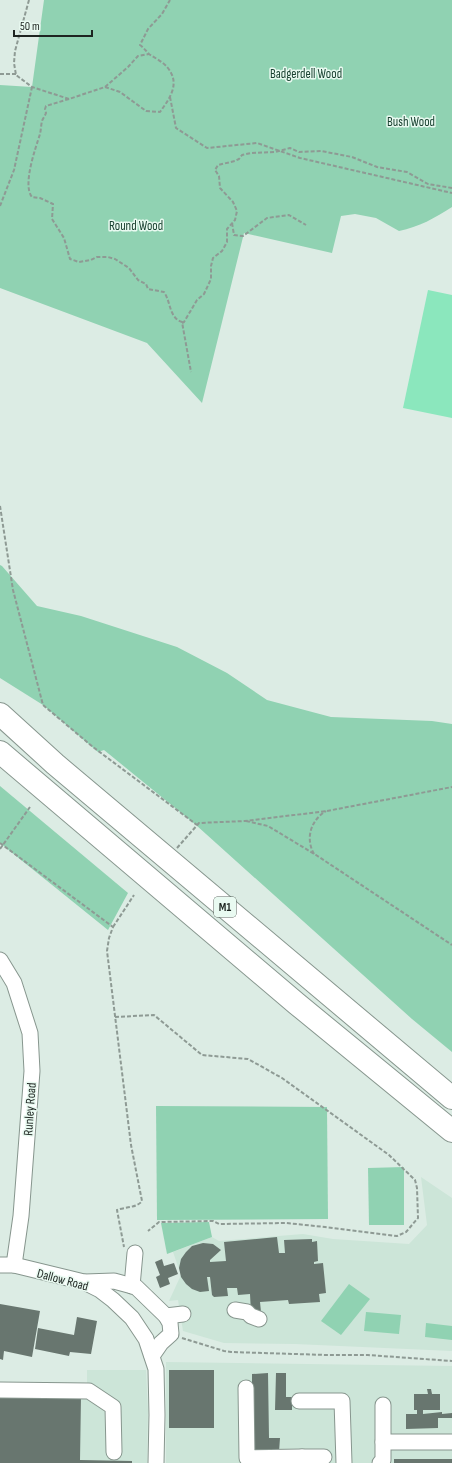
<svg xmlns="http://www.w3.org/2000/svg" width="452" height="1463" font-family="'Sofia Sans Condensed',sans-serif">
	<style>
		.built { fill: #cce5d8 }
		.green { fill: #90d2b2 }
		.water { fill: #8be7bd }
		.building { fill: #68766f }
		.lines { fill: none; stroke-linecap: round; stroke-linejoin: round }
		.minor-casing { stroke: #87968e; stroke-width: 17 }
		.highway-casing { stroke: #87968e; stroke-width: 24 }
		.path { stroke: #8e9a94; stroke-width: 2; stroke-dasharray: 4 2; stroke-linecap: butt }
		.minor { stroke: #fff; stroke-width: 15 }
		.highway { stroke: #fff; stroke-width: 22 }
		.labels { text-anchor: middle; stroke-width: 3; stroke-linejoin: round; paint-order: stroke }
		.shield { fill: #e9faf1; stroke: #5b655f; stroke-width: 1 }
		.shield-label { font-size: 12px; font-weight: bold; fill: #1e2521 }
		.park-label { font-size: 13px; fill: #194130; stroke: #e9faf1 }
		.street-label { font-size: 13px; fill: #1e2521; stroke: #e9faf1 }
	</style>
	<rect width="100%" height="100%" fill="#dcece4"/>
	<g class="built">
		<path d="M421 1177 452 1198V1351L295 1344 224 1343 183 1331 178 1300 169 1301 181 1275 173 1252 212 1237 219 1241 303 1234 333 1239 409 1244 427 1225Z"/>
		<path d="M166 1362 452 1366V1463H166Z"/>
		<path d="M87 1370H146L148 1411 147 1463H0V1382L87 1383Z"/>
	</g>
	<g class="green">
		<path d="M44 0H452V207C435 218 419 227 399 231L376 218 355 214 341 216 332 253 244 233 202 403 147 343 0 288V85L32 87Z"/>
		<path d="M0 565 2 566 37 606 81 616 177 647 227 673 267 700 331 717 432 721 452 724V1052L412 1019 196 825 104 750 98 752 43 705 0 678Z"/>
		<path d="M0 786 128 893 108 930 0 843Z"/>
		<path d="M156 1106 327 1107 328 1219 157 1220Z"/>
		<path d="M404 1167V1225H369L368 1168Z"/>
		<path d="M209 1222 212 1237 167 1254 161 1223Z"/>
		<path d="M349 1284 370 1299 341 1335 321 1321Z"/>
		<path d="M366 1312 401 1315 399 1334 364 1331Z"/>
		<path d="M426 1323 452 1326V1340L425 1337Z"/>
	</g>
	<path class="water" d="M428 290 452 295V418L403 408Z"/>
	<g class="building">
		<path d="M277 1237 279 1253H285L284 1240 312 1239V1242L317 1241 318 1261 314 1262V1264L323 1263 326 1293 319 1294 320 1302 289 1304 288 1300 260 1302 261 1312 251 1313 250 1294 238 1295 237 1288H227L228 1296 214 1297 212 1295 210 1277H207L209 1291 200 1292 192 1289 186 1284 181 1277 179 1268 181 1259 186 1252 192 1246 203 1243 213 1244 221 1250 210 1260V1262L226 1261 224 1242Z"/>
		<path d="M162 1259 164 1266 174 1263 178 1274 168 1278 170 1284 160 1288 156 1277 160 1275 155 1262Z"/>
		<path d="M0 1304 40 1311 32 1357 4 1351 3 1360 0 1359Z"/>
		<path d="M77 1317 97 1321 91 1354 70 1352 69 1356 35 1349 38 1328 74 1335Z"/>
		<rect x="169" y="1370" width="45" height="58"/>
		<path d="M268 1373 269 1438H280L279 1452H252V1374Z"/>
		<path d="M276 1373H286V1397H292V1410H275Z"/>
		<path d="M427 1389H431L432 1394H440V1410H423V1414L442 1412V1414L452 1413V1418H438V1428L406 1429V1414H417V1410H414V1394H428Z"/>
		<path d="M0 1395 81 1396 80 1460 132 1461V1463H0Z"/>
		<rect x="394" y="1459" width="58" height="4"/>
	</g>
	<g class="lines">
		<g class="minor-casing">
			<g id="minor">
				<path d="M0 960 14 983 30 1033 32 1071 21 1216 14 1265"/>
				<path d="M0 1265H14L84 1282 100 1290 113 1300 132 1318 146 1339 156 1369 157 1415 156 1463"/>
				<path d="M85 1282 114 1281 136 1287 166 1316 170 1323 171 1334 161 1343 152 1356"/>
				<path d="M132 1286 135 1253"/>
				<path d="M235 1310 247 1312 251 1316 259 1319"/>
				<path d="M166 1316 183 1314"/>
				<path d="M246 1388 247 1458 302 1457V1463"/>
				<path d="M0 1390 89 1391 113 1407 114 1452"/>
				<path d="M299 1401H342L344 1463"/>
				<path d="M383 1442H452"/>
				<path d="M302 1457H324"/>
				<path d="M380 1463 383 1460V1405"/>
			</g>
		</g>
		<g class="highway-casing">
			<g id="highway">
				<path d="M0 714 55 764 452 1098"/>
				<path d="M0 752 297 1004 452 1131"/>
			</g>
		</g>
		<g class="path">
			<path d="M29 0 15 51 14 63 16 75 32 87 69 99 105 87 128 67 138 56 149 54"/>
			<path d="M0 74H16"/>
			<path d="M105 87 120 92 146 111 160 112C170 98 181 83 167 67 163 62 155 58 149 54 146 51 144 48 140 45L148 29 162 14 170 0"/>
			<path d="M170 97 176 128 207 148 257 143 300 158 452 193"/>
			<path d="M69 99 46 106 45 109 46 113C45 116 43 118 42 121 41 125 41 130 40 134 36 147 22 185 32 197L40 198 53 204 52 219 64 238 70 259 79 262 91 260 97 257H108L115 259 129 268 138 280 146 284 148 289 164 292C171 302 169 318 182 322L191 372"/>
			<path d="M0 206 14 170 32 87"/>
			<path d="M232 223 234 235 243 236 267 218 289 215 306 225"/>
			<path d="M182 323 184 322 197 300 204 294 211 279V266L213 258 222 251 227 242V229L235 220 237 211 233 202 220 188 219 176 215 170 218 165 235 161 239 159 242 155 251 153 275 152 290 148 299 152 321 151 352 157 377 167 407 172 428 184 452 188"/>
			<path d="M0 506 13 590 43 705 93 747 197 825"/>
			<path d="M246 821 268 826 316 855 452 945"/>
			<path d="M0 843 113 927 109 938 107 951 131 1145 142 1201C137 1208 124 1207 117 1210L124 1247"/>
			<path d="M177 848 199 823 245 821 327 811 452 787"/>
			<path d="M0 849 30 807"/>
			<path d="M314 854C305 838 311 820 326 811"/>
			<path d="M113 927 134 895"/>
			<path d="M115 1017 154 1015 202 1055 248 1059 282 1078 389 1155 415 1180 417 1188 418 1218 406 1232 397 1236 325 1227 286 1223 219 1224 213 1221 159 1222 148 1231"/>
			<path d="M182 1338 224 1351 231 1352 327 1355H368L452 1361"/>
		</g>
		<use href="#minor" class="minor"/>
		<use href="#highway" class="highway"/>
	</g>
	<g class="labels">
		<rect class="shield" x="214" y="897" width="22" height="20" rx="3"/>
		<g class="shield-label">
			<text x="225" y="911">M1</text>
		</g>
		<g class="park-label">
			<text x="306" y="78">Badgerdell Wood</text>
			<text x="411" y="126">Bush Wood</text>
			<text x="136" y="230">Round Wood</text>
		</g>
		<g class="street-label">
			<text transform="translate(29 1109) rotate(-86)" y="5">Runley Road</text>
			<text transform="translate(63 1279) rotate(15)" y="5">Dallow Road</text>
		</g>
	</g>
	<path d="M14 30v6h78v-6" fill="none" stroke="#1e2521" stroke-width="2"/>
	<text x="20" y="30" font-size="12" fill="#1e2521" stroke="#e9faf1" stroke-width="3" paint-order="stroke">50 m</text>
</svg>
